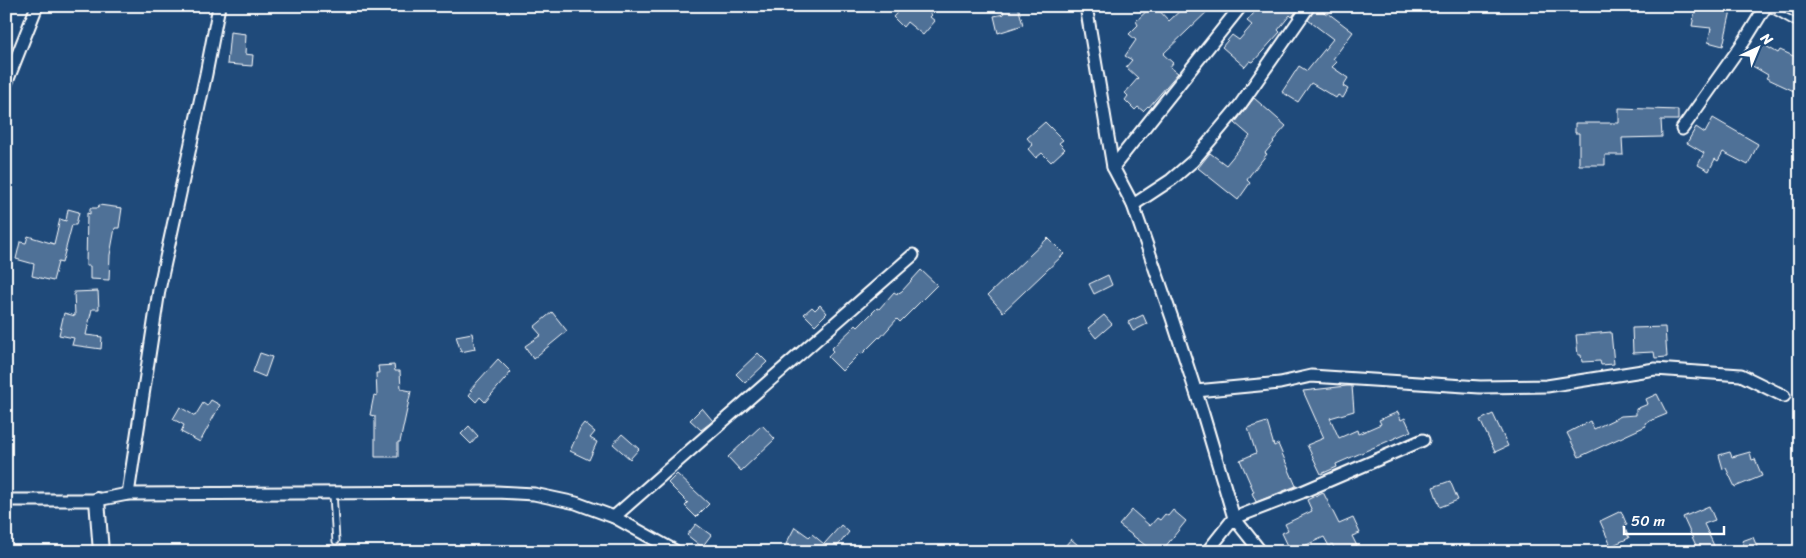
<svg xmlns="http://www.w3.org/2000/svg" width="1806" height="558" font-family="Sriracha,sans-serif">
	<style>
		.building { fill: #507197; stroke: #fff }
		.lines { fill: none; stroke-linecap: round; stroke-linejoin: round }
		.service-casing { stroke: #fff; stroke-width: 9 }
		.minor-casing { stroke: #fff; stroke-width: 15 }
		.tertiary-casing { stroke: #fff; stroke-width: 18 }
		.service { stroke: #1f4a7a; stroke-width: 5.5 }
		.minor { stroke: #1f4a7a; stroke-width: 11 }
		.tertiary { stroke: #1f4a7a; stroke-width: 14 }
	</style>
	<rect width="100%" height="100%" fill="#1f4a7a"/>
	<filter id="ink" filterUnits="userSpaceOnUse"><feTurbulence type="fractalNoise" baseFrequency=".02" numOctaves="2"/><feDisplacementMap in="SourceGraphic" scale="10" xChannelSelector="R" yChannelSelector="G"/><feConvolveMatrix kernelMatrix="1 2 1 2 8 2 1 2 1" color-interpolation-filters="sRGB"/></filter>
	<g filter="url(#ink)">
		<g class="building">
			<path d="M903 6H922L932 15 930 17 935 21 923 35 907 22 903 27 893 17Z"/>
			<path d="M1002 6H1018L1023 25 998 33 994 16 1004 14Z"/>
			<path d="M1152 6H1155L1169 21 1185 6H1213L1163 54 1173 63 1170 67 1178 73 1149 107 1148 106 1143 111 1138 107 1135 110 1125 100 1128 96 1125 93 1138 78 1126 67 1132 60 1125 56 1136 40 1129 34 1138 25 1136 21Z"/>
			<path d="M1260 6H1300L1292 17 1290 15 1278 30 1280 32 1253 62 1250 61 1245 67 1222 47 1232 35 1239 40 1252 25 1247 21Z"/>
			<path d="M1696 6H1732L1723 46 1708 42 1711 28 1692 26Z"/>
			<path d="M1316 7 1327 14 1328 13 1353 32 1336 55 1333 59 1337 62 1332 67 1348 78 1343 86 1348 89 1343 98 1338 95 1336 98 1311 83 1298 102 1282 92 1299 66 1307 71 1333 39 1308 20Z"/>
			<path d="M230 32 246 34 245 54 253 55 252 66 227 64Z"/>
			<path d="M1760 45H1764L1778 53 1780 50 1800 59V85L1796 92 1766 78 1768 75 1749 64Z"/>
			<path d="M1254 98 1286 126 1273 141 1274 142 1265 153 1267 154 1250 175 1247 180 1250 183 1238 200 1198 168 1210 153 1226 165 1250 136 1235 123Z"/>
			<path d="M1619 108 1678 110V120H1661L1662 137 1622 138 1623 155H1605V165H1579V133H1575V123H1619Z"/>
			<path d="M1713 118 1758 144 1748 165 1723 152 1718 161 1715 159 1709 171 1698 165 1704 153 1687 143 1696 127 1705 133Z"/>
			<path d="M1045 122 1063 140 1059 143 1065 149 1051 162 1042 153 1036 158 1028 149 1033 145 1027 138Z"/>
			<path d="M99 205 122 208 119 228H115L110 255 109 280 90 279V266H86L87 213 90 214V208H98Z"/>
			<path d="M68 209 79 212 76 225H72L62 263 58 262 53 281 32 276 34 264 16 259 20 242 26 243 28 236 54 244 60 219 66 221Z"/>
			<path d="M1048 238 1064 254 1003 312 988 295Z"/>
			<path d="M921 270 937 285 900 322 897 319 880 338 879 337 862 354 860 353 842 371 828 357 833 351 831 349 856 325 858 327 877 308 879 309 894 292 897 294 902 291Z"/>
			<path d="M1108 275 1112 285 1094 294 1089 284Z"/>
			<path d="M98 291 99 309H92L86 335 102 337 101 349 72 345 74 338 59 335 64 313 75 316 74 292Z"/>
			<path d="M820 305 827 313 815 325 804 314 812 307 815 310Z"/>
			<path d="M552 312 567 331 533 359 525 346 541 335 534 327Z"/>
			<path d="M1104 315 1112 324 1096 338 1088 328Z"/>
			<path d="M1143 315 1147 324 1133 331 1128 322Z"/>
			<path d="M1665 327 1667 357 1655 358 1654 352 1633 353 1632 328Z"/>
			<path d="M1611 332 1614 364 1601 365 1600 361 1582 362 1581 355H1578L1576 335Z"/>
			<path d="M472 333 475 349 461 352 456 336Z"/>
			<path d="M260 353 272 357 265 377 253 372Z"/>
			<path d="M758 353 767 362 745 383 736 374Z"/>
			<path d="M498 359 511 372 485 402 480 397 476 402 469 395 472 391 470 390Z"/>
			<path d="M394 365 395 371H400L401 389 411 391 400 442H398V457H375V416L370 415 374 395 377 396 376 373H379L378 366Z"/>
			<path d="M1347 386H1352L1354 411 1330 418 1339 438 1357 430 1358 434 1381 424 1379 420 1398 412 1401 420 1405 418 1411 431 1336 464 1337 467 1321 474 1307 445 1324 438 1303 391Z"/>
			<path d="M1657 394 1667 414 1645 423 1646 426 1579 457 1567 433 1590 421 1594 429 1621 416 1636 415V409L1648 404 1646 399Z"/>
			<path d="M211 400 220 405 200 442 181 432 184 425 173 419 180 407 195 416 203 403 207 406Z"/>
			<path d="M702 408 713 421 701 430 690 420Z"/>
			<path d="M1493 414 1508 446 1495 452 1480 420Z"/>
			<path d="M1267 422 1274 446 1278 444 1296 486 1256 502 1252 493 1254 492 1240 460 1256 453 1248 428Z"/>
			<path d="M584 423 595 432 590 438 597 442 589 460 570 451 580 428Z"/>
			<path d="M762 425 775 439 741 471 728 457Z"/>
			<path d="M469 426 478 436 471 444 461 434Z"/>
			<path d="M622 434 639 449 630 459 613 444Z"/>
			<path d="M1730 452 1732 457 1750 452 1752 460 1755 459 1762 476 1735 487 1726 468 1723 469 1719 455Z"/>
			<path d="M677 474 709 504 696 517 685 506 688 503 668 483Z"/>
			<path d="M1450 481 1458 500 1440 507 1433 487Z"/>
			<path d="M1323 492 1339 524 1353 518 1360 533 1352 536 1360 552H1336L1332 544 1329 546 1324 537 1291 552 1282 533 1288 530 1285 524 1312 511 1307 500Z"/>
			<path d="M1709 506 1715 520 1704 524 1717 552H1699L1683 517Z"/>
			<path d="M1132 510 1150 526 1157 518 1160 520 1165 514 1168 516 1173 510 1186 521 1161 552H1154L1119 525Z"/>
			<path d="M1621 511 1627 525 1624 526 1629 538 1611 546 1600 521Z"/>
			<path d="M696 524 711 535 702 547 687 535Z"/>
			<path d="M841 525 849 532 833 552H801L786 544 795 527 809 537 812 534 824 544Z"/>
			<path d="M1753 537 1759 552H1746L1742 541Z"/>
			<path d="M1071 539 1086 552H1060Z"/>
		</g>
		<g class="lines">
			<g class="service-casing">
				<g id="service">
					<path d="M1766 6 1800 25"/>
					<path d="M333 493 336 541"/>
				</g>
			</g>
			<g class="minor-casing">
				<g id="minor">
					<path d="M1086 6 1113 167 1133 205 1172 318 1203 414 1234 518 1207 552"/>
					<path d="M6 84 37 6"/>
					<path d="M1682 129 1745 40 1766 6"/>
					<path d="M1113 167 1241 6"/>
					<path d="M1133 205 1171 180 1193 161 1240 105 1309 6"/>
					<path d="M1196 391 1280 383 1311 376 1480 387 1547 386 1655 369 1741 375 1784 396"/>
					<path d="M128 494 159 290 206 74 219 6"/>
					<path d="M6 500H97L128 494 496 492 534 494 576 503 614 517 677 552"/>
					<path d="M614 517 913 255"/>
					<path d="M1261 552 1234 518 1302 492 1423 440"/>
				</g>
			</g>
			<g class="tertiary-casing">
				<path id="tertiary" d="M97 500 101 552"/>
			</g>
			<use href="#service" class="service"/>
			<use href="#minor" class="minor"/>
			<use href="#tertiary" class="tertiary"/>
		</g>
	</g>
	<rect width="1806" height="558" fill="none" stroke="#1f4a7a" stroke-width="25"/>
	<rect x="12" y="12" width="1781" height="533" fill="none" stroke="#fff" stroke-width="2" filter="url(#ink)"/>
	<g transform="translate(1758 48) rotate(44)" stroke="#1f4a7a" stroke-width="4" paint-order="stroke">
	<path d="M0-4L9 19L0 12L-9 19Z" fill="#ffffff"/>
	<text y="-8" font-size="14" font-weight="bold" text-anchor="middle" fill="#ffffff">N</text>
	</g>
	<path d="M1624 526v8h100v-8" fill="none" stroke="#ffffff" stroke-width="2.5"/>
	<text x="1631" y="526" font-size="15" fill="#ffffff" stroke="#1f4a7a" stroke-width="4" paint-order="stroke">50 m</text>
</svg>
